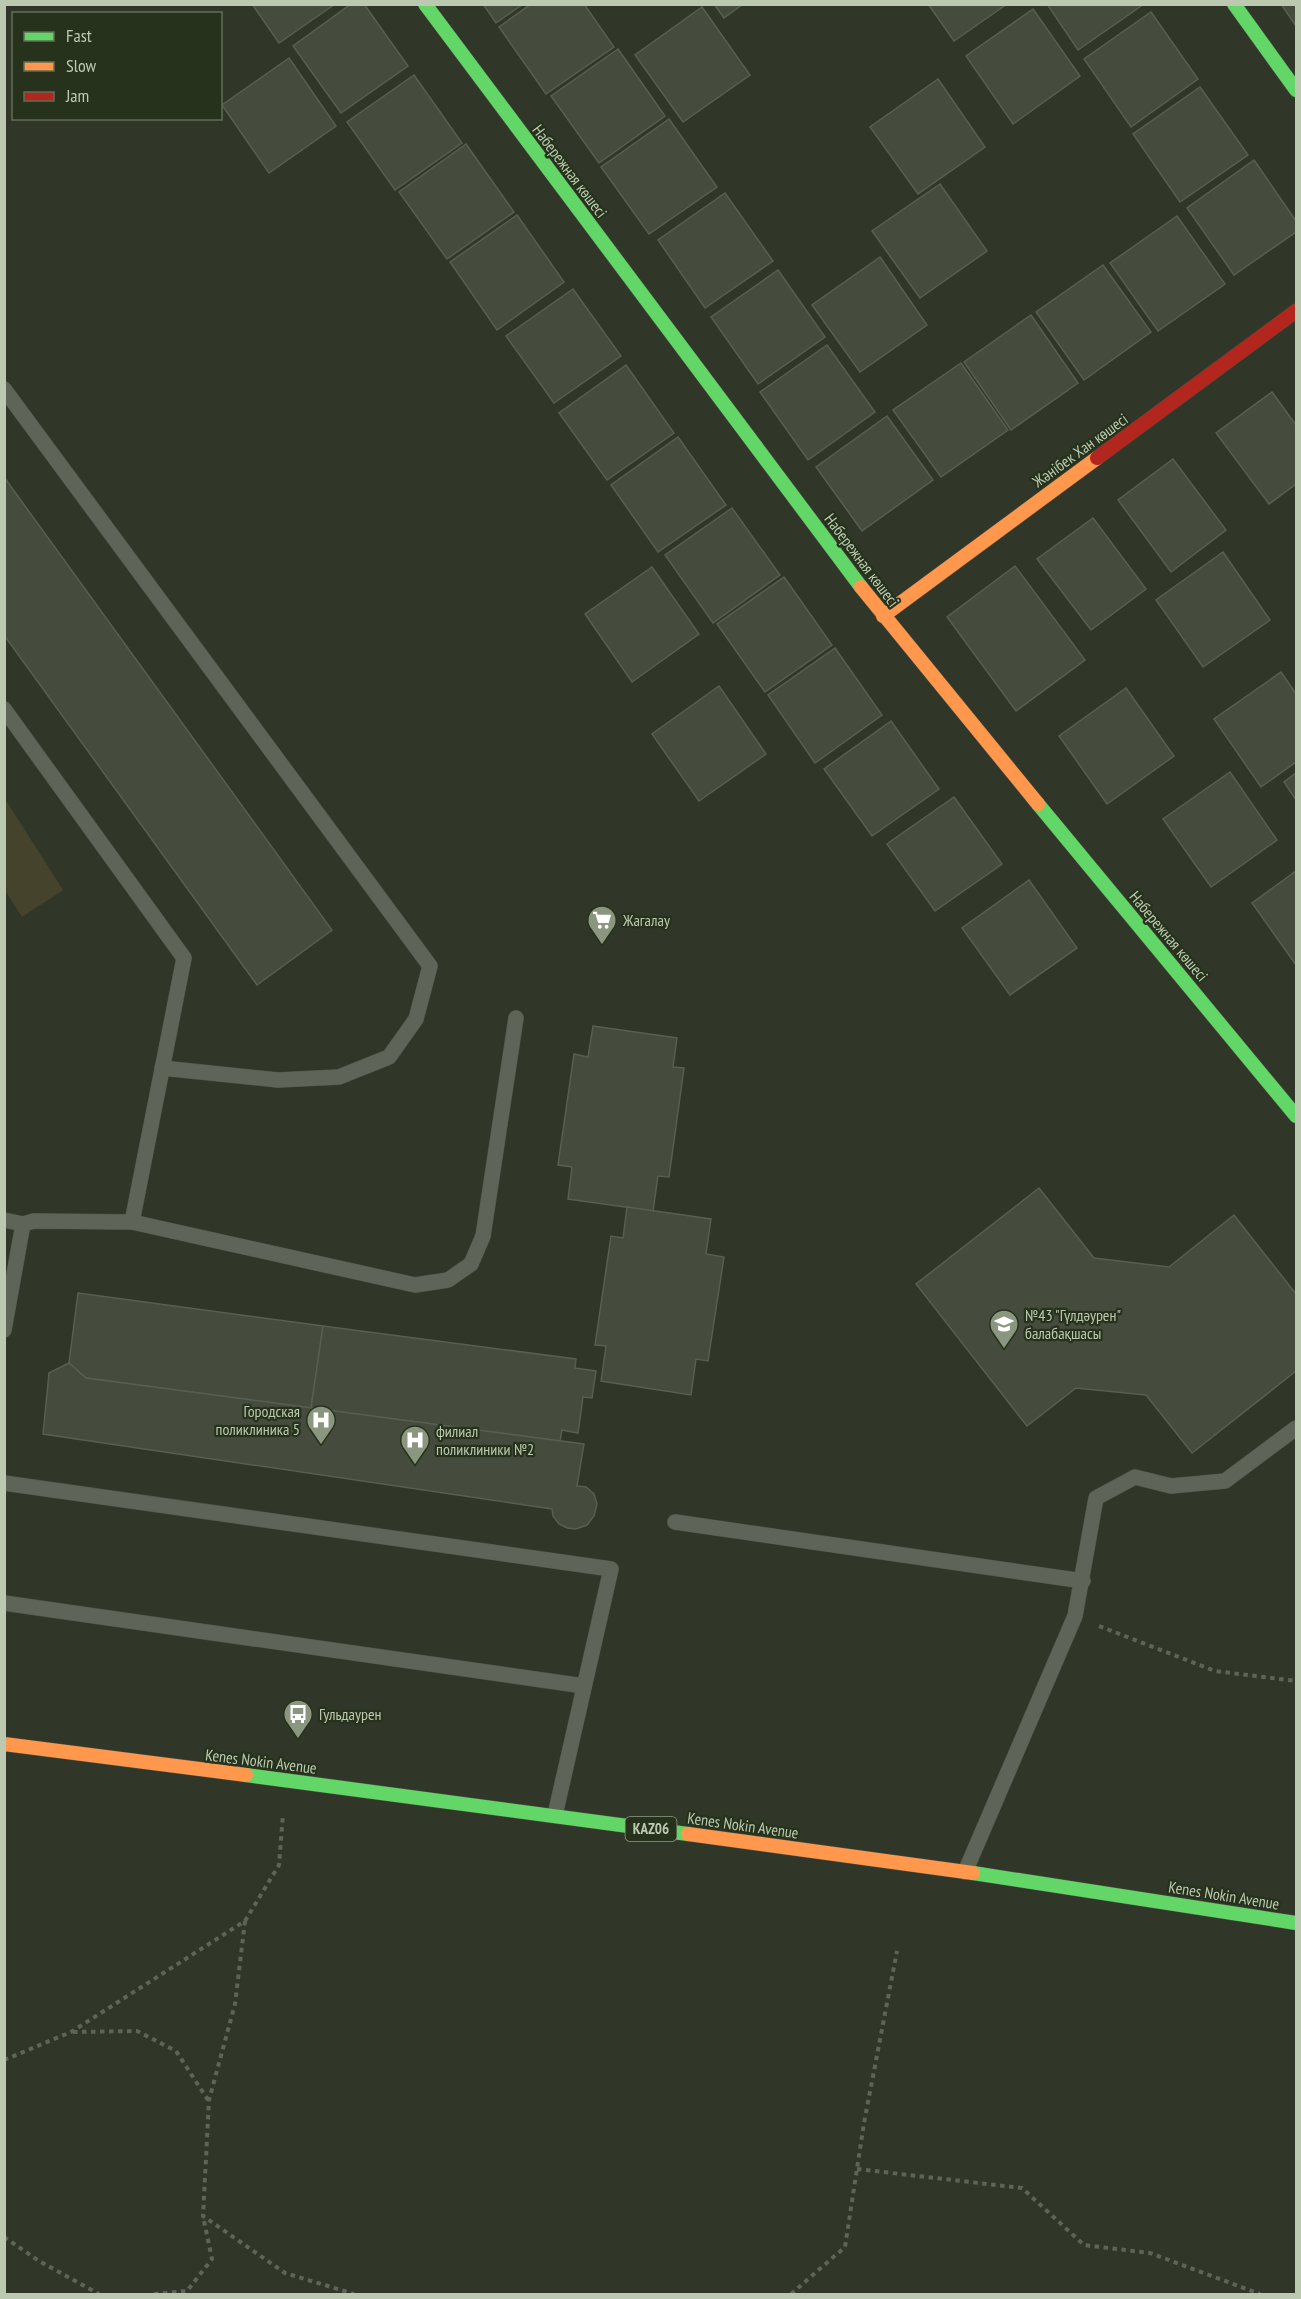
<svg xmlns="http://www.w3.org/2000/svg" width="1301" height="2299" font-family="'PT Sans Narrow',sans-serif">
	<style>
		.green { fill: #46432c }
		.building { fill: #454c3e; stroke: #575f50; stroke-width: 1.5 }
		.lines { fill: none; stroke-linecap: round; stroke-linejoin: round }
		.lane-casing { stroke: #4c5246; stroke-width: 16 }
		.fast-casing { stroke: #4c5246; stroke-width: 15 }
		.slow-casing { stroke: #4c5246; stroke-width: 15 }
		.jam-casing { stroke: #4c5246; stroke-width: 15 }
		.path { stroke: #5e6457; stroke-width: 4; stroke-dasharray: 4.5 4.5; stroke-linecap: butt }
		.lane { stroke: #5e6558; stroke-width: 15 }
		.fast { stroke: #63d668; stroke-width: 14 }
		.slow { stroke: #ff974d; stroke-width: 14 }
		.jam { stroke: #b3261e; stroke-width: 14 }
		.labels { text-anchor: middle; stroke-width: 4.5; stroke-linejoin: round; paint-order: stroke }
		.shield { fill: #26321b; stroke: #8f9c84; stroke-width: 1.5 }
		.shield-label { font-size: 15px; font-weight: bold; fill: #bcc9b1 }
		.street-label { font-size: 16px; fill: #bcc9b1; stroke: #26321b }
		.poi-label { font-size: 16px; fill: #bcc9b1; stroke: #26321b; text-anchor: start }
	</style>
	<rect width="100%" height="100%" fill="#303728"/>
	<path class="green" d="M5 799 63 890 22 917 5 890Z"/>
	<g class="building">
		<path d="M252 4H335L279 43Z"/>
		<path d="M351 4H364L408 66 341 113 293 46Z"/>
		<path d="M483 4H523L496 23Z"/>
		<path d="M531 4H584L614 47 546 94 499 27Z"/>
		<path d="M714 4H743L724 18Z"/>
		<path d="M928 4H1007L954 41Z"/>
		<path d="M1047 4H1144L1078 50Z"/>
		<path d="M1281 4H1296V26Z"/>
		<path d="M702 7 750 75 683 122 635 55Z"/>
		<path d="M1033 9 1080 76 1013 124 966 56Z"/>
		<path d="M1151 12 1198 79 1131 127 1084 59Z"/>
		<path d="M618 49 665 116 599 163 551 96Z"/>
		<path d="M289 58 336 126 269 173 222 105Z"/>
		<path d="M414 75 462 143 395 190 347 122Z"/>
		<path d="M938 79 985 147 918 194 870 127Z"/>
		<path d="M1200 87 1248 155 1180 202 1133 134Z"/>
		<path d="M669 119 717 187 649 234 601 167Z"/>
		<path d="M466 144 514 212 447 259 399 192Z"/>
		<path d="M1254 160 1296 221V232L1234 275 1187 208Z"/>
		<path d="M940 184 987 251 920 298 872 231Z"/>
		<path d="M725 193 773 261 705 308 658 240Z"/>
		<path d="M517 215 564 282 497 330 450 262Z"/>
		<path d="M1177 216 1225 284 1158 331 1110 263Z"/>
		<path d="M880 257 927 325 860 372 812 305Z"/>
		<path d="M1103 265 1151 332 1084 380 1036 312Z"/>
		<path d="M778 270 825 337 758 384 711 317Z"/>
		<path d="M573 289 621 356 554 403 506 336Z"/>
		<path d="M1031 315 1078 383 1011 430 964 362Z"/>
		<path d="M827 345 875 412 808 460 760 392Z"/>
		<path d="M961 363 1008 430 941 477 893 410Z"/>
		<path d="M626 365 674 433 607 480 559 413Z"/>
		<path d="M1272 392 1296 425V484L1269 504 1216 433Z"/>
		<path d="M887 416 933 480 862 531 816 467Z"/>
		<path d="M678 437 726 505 658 552 611 485Z"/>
		<path d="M1173 459 1226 530 1171 572 1118 500Z"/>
		<path d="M4 477 332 930 257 985 4 635Z"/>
		<path d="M732 508 780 575 713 623 665 555Z"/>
		<path d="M1093 518 1146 589 1091 630 1037 559Z"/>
		<path d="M1223 552 1270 620 1203 667 1156 600Z"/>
		<path d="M1015 566 1085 660 1016 711 947 617Z"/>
		<path d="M652 567 699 634 632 682 585 614Z"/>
		<path d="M784 577 832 645 765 692 717 624Z"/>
		<path d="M835 648 882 715 815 763 768 695Z"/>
		<path d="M1281 672 1296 694V762L1261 787 1214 719Z"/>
		<path d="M719 686 766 754 699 801 652 734Z"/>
		<path d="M1126 688 1174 756 1107 804 1059 736Z"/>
		<path d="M891 721 939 789 872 836 824 769Z"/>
		<path d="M1230 772 1277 840 1211 887 1163 819Z"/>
		<path d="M1296 773V800L1284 782Z"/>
		<path d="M954 797 1002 864 935 911 887 844Z"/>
		<path d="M1296 871V965L1252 903Z"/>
		<path d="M1029 880 1077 948 1010 995 962 928Z"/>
		<path d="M593 1026 677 1038 673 1067 684 1068 669 1177 658 1176 653 1211 568 1199 572 1167 558 1165 574 1054 588 1057Z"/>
		<path d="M1039 1188 1094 1258 1169 1267 1234 1215 1296 1294V1371L1192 1453 1146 1395 1076 1388 1027 1426 916 1284Z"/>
		<path d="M627 1207 711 1219 706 1254 724 1257 708 1361 696 1359 691 1395 601 1381 606 1346 595 1345 611 1236 623 1238Z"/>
		<path d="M78 1293 323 1326 311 1408 86 1378 69 1363Z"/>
		<path d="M323 1326 576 1359 575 1368 596 1371 592 1398 583 1397 578 1433 562 1430 560 1441 311 1408Z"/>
		<path d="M69 1363 86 1378 584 1444 577 1486 586 1487 594 1494 597 1504 594 1516 587 1525 576 1529 567 1528 559 1524 553 1516 552 1509 43 1434 49 1373Z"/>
	</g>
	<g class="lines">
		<g class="lane-casing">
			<g id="lane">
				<path d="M4 389 430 966 416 1019 389 1057 339 1077 278 1080 162 1068"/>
				<path d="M4 709 184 958 132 1222 34 1221 23 1224 4 1330"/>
				<path d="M4 1220 23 1224"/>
				<path d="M132 1222 415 1285 448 1280 471 1264 483 1236 516 1018"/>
				<path d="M4 1483 611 1569 555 1815"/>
				<path d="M675 1522 1083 1581"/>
				<path d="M4 1603 584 1686"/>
				<path d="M965 1872 1075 1616 1096 1498 1135 1477 1171 1486 1225 1481 1296 1428"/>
			</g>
		</g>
		<g class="fast-casing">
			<g id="fast">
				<path d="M425 4 861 587"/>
				<path d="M1234 4 1296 90"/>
				<path d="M1038 804 1296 1116"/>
				<path d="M246 1775 688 1834"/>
				<path d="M973 1873 1296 1923"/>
			</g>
		</g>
		<g class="slow-casing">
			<g id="slow">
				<path d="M861 587 1038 804"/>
				<path d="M883 616 1097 458"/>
				<path d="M4 1744 246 1775"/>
				<path d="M688 1834 973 1873"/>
			</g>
		</g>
		<g class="jam-casing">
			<path id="jam" d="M1097 458 1296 311"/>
		</g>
		<g class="path">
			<path d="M1099 1626 1215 1671 1296 1681"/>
			<path d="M245 1921 235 2004 209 2100 203 2216 285 2273 354 2294"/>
			<path d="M73 2032 137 2031 176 2051 208 2100"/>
			<path d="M4 2060 71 2032 245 1921 279 1865 283 1814"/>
			<path d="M857 2169 1022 2188 1084 2245 1150 2253 1260 2294"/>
			<path d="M4 2237 39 2261 99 2294"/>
			<path d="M154 2294 187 2291 212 2259 203 2216"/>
			<path d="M791 2294 845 2247 864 2123 897 1951"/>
		</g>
		<use href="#lane" class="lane"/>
		<use href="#fast" class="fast"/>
		<use href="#slow" class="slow"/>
		<use href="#jam" class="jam"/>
	</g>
	<defs>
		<g id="supermarket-pin" transform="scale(1.5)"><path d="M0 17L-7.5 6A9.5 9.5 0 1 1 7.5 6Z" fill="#8b9681" stroke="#26321b"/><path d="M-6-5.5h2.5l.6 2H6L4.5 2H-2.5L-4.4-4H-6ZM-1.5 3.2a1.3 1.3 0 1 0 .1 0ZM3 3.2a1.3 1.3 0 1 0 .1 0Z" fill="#fff"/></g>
		<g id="school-pin" transform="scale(1.5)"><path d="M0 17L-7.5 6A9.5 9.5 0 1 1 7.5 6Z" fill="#8b9681" stroke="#26321b"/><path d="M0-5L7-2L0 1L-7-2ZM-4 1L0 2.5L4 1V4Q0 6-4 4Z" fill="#fff"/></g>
		<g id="hospital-pin" transform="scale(1.5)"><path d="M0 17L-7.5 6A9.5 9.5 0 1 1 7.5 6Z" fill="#8b9681" stroke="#26321b"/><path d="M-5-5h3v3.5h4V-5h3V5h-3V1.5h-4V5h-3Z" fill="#fff"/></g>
		<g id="bus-pin" transform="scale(1.5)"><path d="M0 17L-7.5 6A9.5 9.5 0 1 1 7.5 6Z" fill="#8b9681" stroke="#26321b"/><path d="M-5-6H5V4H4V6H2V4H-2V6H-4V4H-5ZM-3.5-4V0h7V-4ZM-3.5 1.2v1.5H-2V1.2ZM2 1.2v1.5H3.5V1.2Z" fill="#fff"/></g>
	</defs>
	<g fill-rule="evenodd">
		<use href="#supermarket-pin" x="602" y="920"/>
		<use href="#school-pin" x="1004" y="1324"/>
		<use href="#hospital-pin" x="321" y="1420"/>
		<use href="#hospital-pin" x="415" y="1440"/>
		<use href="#bus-pin" x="298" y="1714"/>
	</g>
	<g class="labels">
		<rect class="shield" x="625.5" y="1817" width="51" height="24" rx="4.5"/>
		<g class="shield-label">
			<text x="651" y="1834">KАZ06</text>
		</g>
		<g class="street-label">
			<text transform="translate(570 171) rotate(53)" y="6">Набережная көшесі</text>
			<text transform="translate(1080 450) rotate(-36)" y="6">Жәнібек Хан көшесі</text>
			<text transform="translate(862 560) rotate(53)" y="6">Набережная көшесі</text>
			<text transform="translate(1169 936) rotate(50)" y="6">Набережная көшесі</text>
			<text transform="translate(261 1761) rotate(7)" y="6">Kenes Nokin Avenue</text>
			<text transform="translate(743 1825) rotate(8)" y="6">Kenes Nokin Avenue</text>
			<text transform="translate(1224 1895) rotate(9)" y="6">Kenes Nokin Avenue</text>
		</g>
		<g class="poi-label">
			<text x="623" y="926">Жагалау</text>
			<text x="1025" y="1321">№43 "Гүлдәурен"<tspan x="1025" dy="18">балабақшасы</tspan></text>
			<text x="300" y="1417" text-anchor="end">Городская<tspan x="300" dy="18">поликлиника 5</tspan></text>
			<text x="436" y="1437">филиал<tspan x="436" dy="18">поликлиники №2</tspan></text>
			<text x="319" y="1720">Гульдаурен</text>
		</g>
	</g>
	<rect width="1301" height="2299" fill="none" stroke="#bcc9b1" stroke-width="12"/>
	<rect x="12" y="12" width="210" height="108" fill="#26321b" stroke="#626e57" stroke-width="1.5"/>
	<rect x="24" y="32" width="30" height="9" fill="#63d668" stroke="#626e57" stroke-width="1.5"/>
	<text x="66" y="42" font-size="18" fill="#bcc9b1">Fast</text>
	<rect x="24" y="62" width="30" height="9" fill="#ff974d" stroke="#626e57" stroke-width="1.5"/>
	<text x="66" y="72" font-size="18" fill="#bcc9b1">Slow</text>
	<rect x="24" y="92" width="30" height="9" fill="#b3261e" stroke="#626e57" stroke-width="1.5"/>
	<text x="66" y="102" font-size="18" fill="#bcc9b1">Jam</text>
</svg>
